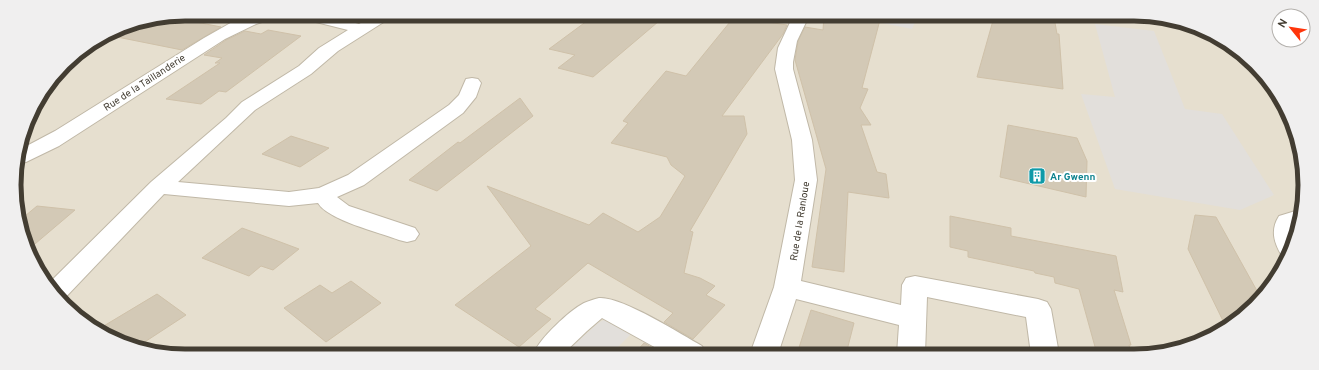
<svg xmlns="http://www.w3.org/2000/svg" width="1319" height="370" font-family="Overpass,sans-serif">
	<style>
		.residential { fill: #e6dfcf }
		.parking { fill: #e2dfdb }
		.building { fill: #d3c9b6; stroke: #cfc1a9 }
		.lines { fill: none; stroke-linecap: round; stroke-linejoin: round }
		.minor-casing { stroke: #c0b8a7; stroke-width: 2 }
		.minor { fill: #fff; fill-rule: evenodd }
		.labels { text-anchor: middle; stroke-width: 4; stroke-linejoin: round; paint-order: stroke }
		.street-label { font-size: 10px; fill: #433d32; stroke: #fff }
		.culture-label { font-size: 10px; font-weight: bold; fill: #0d838f; stroke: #fff; text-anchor: start }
		.rim { fill: none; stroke: #433d32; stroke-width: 5 }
	</style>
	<rect width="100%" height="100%" fill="#f2ede1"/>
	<path class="residential" d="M185 14 1167 17 1229 43 1276 90 1302 151V218L1287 261 1255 306 1209 338 1156 355 152 353 90 327 49 289 20 229 14 174 32 109 72 57 120 27Z"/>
	<g class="parking">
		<path d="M847 16H887L915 22 912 29Z"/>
		<path d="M1095 24 1154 31 1185 109 1222 114 1274 195 1240 210 1115 189 1081 94 1115 97Z"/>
		<path d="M606 319 632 333 611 354 565 353 598 323Z"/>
	</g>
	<g class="building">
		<path d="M595 15 665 16 593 77 558 68 575 55 549 49Z"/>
		<path d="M824 16H881L862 88 868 89 860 108 871 125H861L877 172 886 174 889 198 848 192 844 272 812 267 826 169 795 60 798 41 805 27 823 30Z"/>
		<path d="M171 17 221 27 182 50 107 35 120 27Z"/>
		<path d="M734 17 787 25 783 34 722 116H744L747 134 690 231 693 232 684 273 700 278 715 286 706 295 725 305 693 339 664 322 673 313 588 263 535 309 551 319 519 347 455 305 531 246 487 186 589 225 603 213 638 232 660 217 685 176 671 165 667 157 611 143 628 123 623 121 666 71 686 76Z"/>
		<path d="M994 17H1054L1057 34H1059L1063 89 977 77Z"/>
		<path d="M268 30 301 36 226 92 219 91 201 104 166 99 220 63H215L222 58 204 55 226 40 245 31 261 34Z"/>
		<path d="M520 98 533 116 437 191 409 180 458 142 460 143Z"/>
		<path d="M1008 125 1077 138 1087 161 1086 197 1000 177Z"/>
		<path d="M291 136 329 148 300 167 262 154Z"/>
		<path d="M37 206 75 210 29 249 20 229 19 221Z"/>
		<path d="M1195 215 1216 217 1261 298 1255 306 1226 327 1188 249Z"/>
		<path d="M950 216 1011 228V236L1116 256 1123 292 1114 290 1131 345H1129L1132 355 1097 354 1079 289 1055 283 1054 277 1035 273 1034 271 968 257V251L950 247Z"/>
		<path d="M242 228 275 240 299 249 273 270 261 266 249 276 202 258Z"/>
		<path d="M351 281 381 303 326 342 284 308 320 285 332 293Z"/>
		<path d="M157 294 186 315 137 347 97 330Z"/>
		<path d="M811 310 854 323 846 354H797Z"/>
		<path d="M644 343 663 354H634Z"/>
	</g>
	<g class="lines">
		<g class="minor-casing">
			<g id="minor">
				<path d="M253 14H279L277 17 256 24 225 39 59 146 26 162 17 164 21 149 55 131 204 38 234 21Z"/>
				<path d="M294 14H322L359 24 375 15H393L390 18 338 51 311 74 255 110 178 182 289 192 319 188 348 175 449 105 459 95 466 79 472 78 478 79 481 83 476 97 463 113 364 185 337 197 349 206 415 228 419 234 415 240 407 242 399 240C378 232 328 220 318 203L289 206 164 194 62 301 47 285 151 182 226 118 242 102 299 66 319 48 348 30 296 17Z"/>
				<path d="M793 16H809L797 41 793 62V69L812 140 817 180 801 281 901 305 902 285 906 278 915 276 1038 299 1047 302 1051 309 1059 354H1031L1026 317 927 297 925 354H897L899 325 796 299 778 354H750L774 287 795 180 792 140 775 69 778 48Z"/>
				<path d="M1302 209V218L1299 225 1297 226V232L1288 258 1282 256C1274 243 1270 230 1279 216Z"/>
				<path d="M599 298C621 296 681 334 702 346L706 354H667L602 318 587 331 564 353H534C540 338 569 311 584 303 589 301 594 299 599 298Z"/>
			</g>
		</g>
		<use href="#minor" class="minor"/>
	</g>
	<defs>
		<g id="building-square" transform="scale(0.9)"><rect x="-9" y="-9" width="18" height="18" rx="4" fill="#0f9aa8" stroke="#fff"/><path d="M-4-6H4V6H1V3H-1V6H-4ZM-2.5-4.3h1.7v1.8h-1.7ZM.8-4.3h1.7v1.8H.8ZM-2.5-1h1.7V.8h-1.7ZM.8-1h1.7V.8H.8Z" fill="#fff"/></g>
	</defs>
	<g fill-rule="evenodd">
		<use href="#building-square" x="1037" y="176"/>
	</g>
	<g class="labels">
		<g class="street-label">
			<text transform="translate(144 82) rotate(-33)" y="4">Rue de la Taillanderie</text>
			<text transform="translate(799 221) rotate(-81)" y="4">Rue de la Ranloue</text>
		</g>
		<g class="culture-label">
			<text x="1050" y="180">Ar Gwenn</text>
		</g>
	</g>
	<path d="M0 0H1319V370H0ZM185 21H1134A164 164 0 0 1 1298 185V185A164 164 0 0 1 1134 349H185A164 164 0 0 1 21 185V185A164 164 0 0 1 185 21Z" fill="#f0efef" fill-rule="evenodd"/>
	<path class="rim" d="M185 21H1134A164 164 0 0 1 1298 185V185A164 164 0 0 1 1134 349H185A164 164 0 0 1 21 185V185A164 164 0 0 1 185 21Z"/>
	<g transform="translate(1291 28) rotate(300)"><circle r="19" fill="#ffffff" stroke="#b4b1ad"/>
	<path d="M0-3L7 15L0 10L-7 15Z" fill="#ff350b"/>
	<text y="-6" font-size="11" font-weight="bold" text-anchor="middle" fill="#433d32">N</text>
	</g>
</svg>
